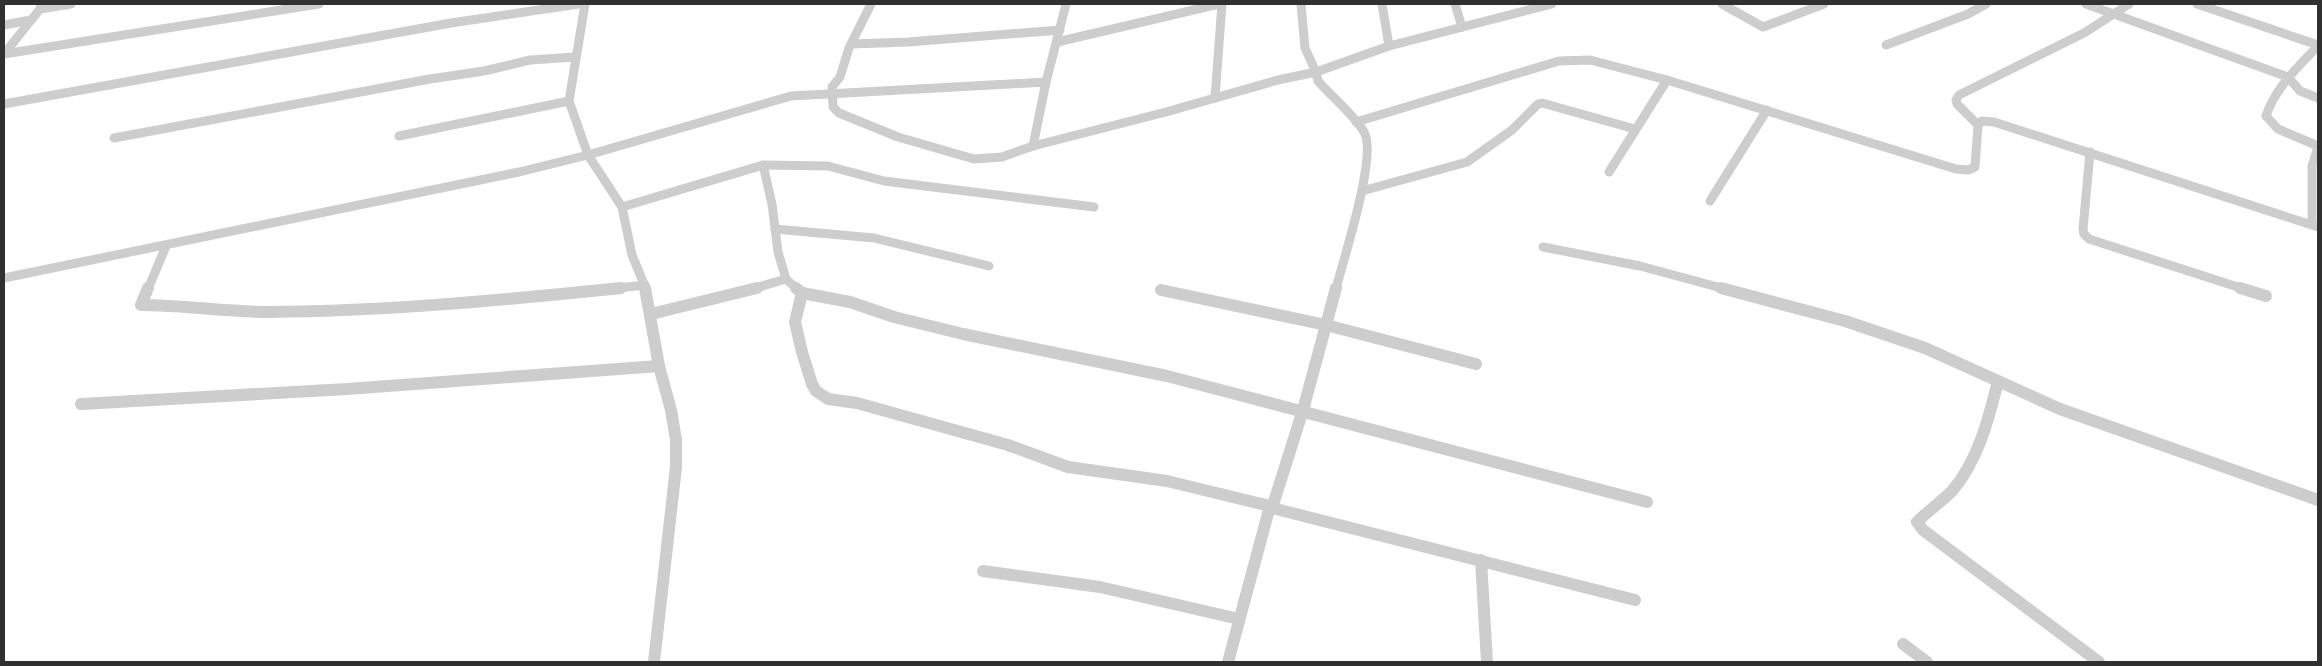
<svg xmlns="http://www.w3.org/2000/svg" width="2322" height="666" font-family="Raleway,sans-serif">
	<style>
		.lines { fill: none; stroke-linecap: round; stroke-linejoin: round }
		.minor-far1 { stroke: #cdcdcd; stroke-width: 9 }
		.minor { stroke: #cdcdcd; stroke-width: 12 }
	</style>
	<rect width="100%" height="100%" fill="#fff"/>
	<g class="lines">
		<g class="minor-far1">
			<path d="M42 4 40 9 71 4"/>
			<path d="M585 4 569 101 588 155 622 207 632 255 646 289"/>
			<path d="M871 4 849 48 840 77 832 87 833 107 839 113 898 137 974 159 1002 157 1033 146"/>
			<path d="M1301 4 1305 48 1316 72 1389 46 1552 4"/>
			<path d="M1382 4 1389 46"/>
			<path d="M1455 4 1462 27"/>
			<path d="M1722 4 1763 27 1824 4"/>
			<path d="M2086 4 2288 77 2300 91 2318 98"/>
			<path d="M2197 4 2318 45"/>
			<path d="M4 25 31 20"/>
			<path d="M1057 42 1219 4"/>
			<path d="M852 44 908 42 1060 30"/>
			<path d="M1886 45 1968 14 1986 4"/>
			<path d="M2318 46C2298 67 2275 88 2266 116L2278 129 2318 146"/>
			<path d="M4 54 319 4"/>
			<path d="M4 54 40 9"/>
			<path d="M1046 82 1066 4"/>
			<path d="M1215 98 1222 4"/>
			<path d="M4 104 451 23 579 4"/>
			<path d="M1356 122 1559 61 1590 60 1667 80 1956 169 1968 170 1975 167 1978 125 1982 121 1994 122 2318 227"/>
			<path d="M1978 125 1957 104 1956 100 1959 95 2084 33 2129 4"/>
			<path d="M399 136 569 101"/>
			<path d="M114 138 430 79 484 71 530 60 575 57"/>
			<path d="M2090 152 2083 229 2084 234 2089 239 2244 289"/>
			<path d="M763 165 772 204 778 252 786 279 797 289"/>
			<path d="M1609 172 1667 80"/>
			<path d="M1362 191 1467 162 1512 130 1538 104 1542 103 1635 129"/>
			<path d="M1710 201 1767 110"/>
			<path d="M622 207 763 165 828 166 884 181 1094 207"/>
			<path d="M2312 224V166L2318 147"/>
			<path d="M775 229 874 238 989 266"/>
			<path d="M1543 247 1640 266 1725 289"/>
			<path d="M4 278 519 172 588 155 791 96 1046 82 1033 146 1166 112 1278 80 1316 72 1318 81C1331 96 1355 116 1364 132 1378 155 1343 260 1336 289"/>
			<path d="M148 289 166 246"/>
			<path d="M609 289 645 285"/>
			<path d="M752 289 786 279"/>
		</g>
		<g class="minor">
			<path d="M148 288 141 305C184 305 227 312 269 312 387 311 504 300 621 288"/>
			<path d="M645 288 659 366 671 410 676 440V467L654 662"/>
			<path d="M796 288 802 293 795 322 802 352 812 384 816 391 828 399 857 403 1008 445 1068 467 1167 481 1270 506"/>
			<path d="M1721 288 1845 321 1925 348 2060 409 2318 500"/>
			<path d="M2240 288 2266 296"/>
			<path d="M1161 290 1326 325 1476 364"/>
			<path d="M802 293 850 302 894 317 963 334 1167 376 1647 502"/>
			<path d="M651 314 757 288"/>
			<path d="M1998 381C1989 418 1978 461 1952 491 1941 502 1928 511 1917 522L1923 530 2099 662"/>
			<path d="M81 404 347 389 659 366"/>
			<path d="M1272 508 1635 600"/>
			<path d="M1481 560 1487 662"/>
			<path d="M983 571 1100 587 1239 619"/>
			<path d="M1903 644 1927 662"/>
			<path d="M1228 662 1270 506 1272 508 1303 410 1336 288"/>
		</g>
	</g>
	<rect width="2322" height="666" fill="none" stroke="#303030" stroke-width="10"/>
</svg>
